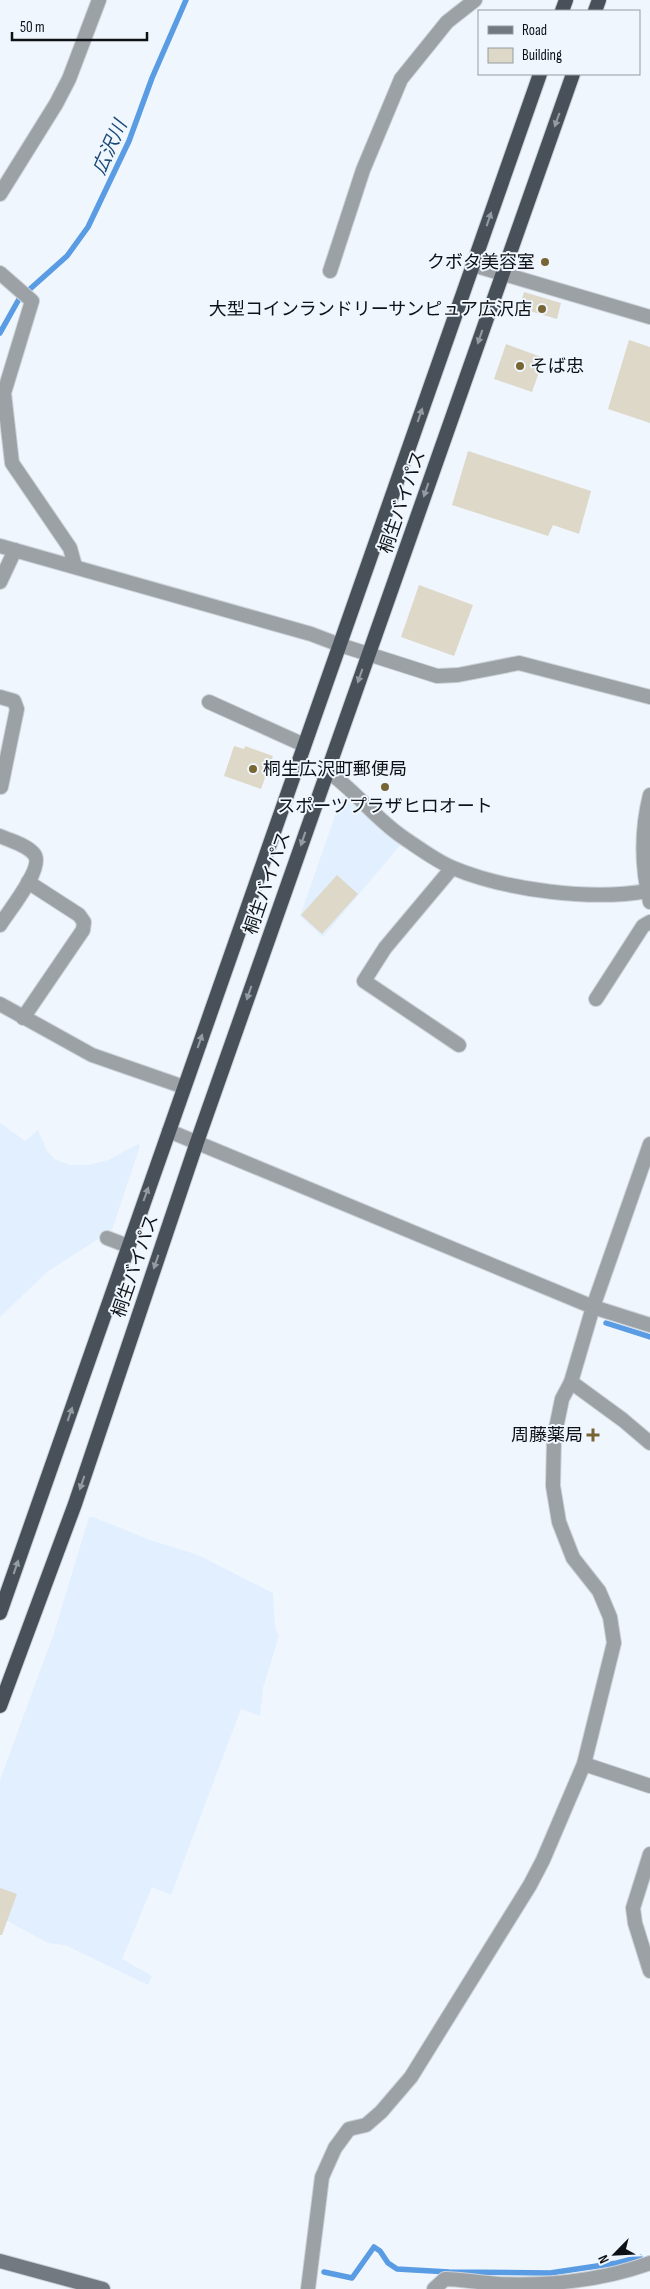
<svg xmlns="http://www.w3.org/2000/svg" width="650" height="2289" font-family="'Sofia Sans Condensed','Noto Sans JP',sans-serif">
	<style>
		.built { fill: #e2efff }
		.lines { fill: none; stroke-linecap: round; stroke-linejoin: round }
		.stream { stroke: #599ce3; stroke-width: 5.5 }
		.building { fill: #ded8c9 }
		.minor-casing { stroke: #cbd2d8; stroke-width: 16 }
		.tertiary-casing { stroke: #cbd2d8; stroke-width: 16 }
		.secondary-casing { stroke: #cbd2d8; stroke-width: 16 }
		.trunk-casing { stroke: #cbd2d8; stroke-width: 16 }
		.minor { stroke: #9ca1a6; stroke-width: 14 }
		.tertiary { stroke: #9ca1a6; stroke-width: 14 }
		.secondary { stroke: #727981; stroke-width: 14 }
		.trunk { stroke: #48515a; stroke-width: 14 }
		.oneway { fill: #939ba3 }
		.poi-dot { fill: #786534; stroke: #eff6fd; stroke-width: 2 }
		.labels { text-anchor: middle; stroke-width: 4; stroke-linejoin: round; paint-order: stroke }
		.poi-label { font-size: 18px; fill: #0e1216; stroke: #eff6fd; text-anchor: end }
		.street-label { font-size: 18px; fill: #0e1216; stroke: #eff6fd }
		.water-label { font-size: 19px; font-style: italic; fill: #1a4977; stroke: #eff6fd }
	</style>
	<rect width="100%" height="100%" fill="#eff6fd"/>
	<g class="built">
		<path d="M342 796 401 844 323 937 300 916Z"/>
		<path d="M0 1123 25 1141 38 1130 47 1151 54 1159 70 1165H88L108 1160 138 1144 140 1146 112 1230 47 1272 0 1317Z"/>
		<path d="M89 1517H93L150 1540 198 1555 273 1593 275 1628 279 1636 263 1688 260 1716 241 1709 171 1895 152 1887 122 1959 152 1976 148 1985 65 1945 48 1943 0 1917V1780L54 1633Z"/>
	</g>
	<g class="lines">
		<g class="stream">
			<path d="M30 289 67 256 88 227 129 141 152 78 186 0"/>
			<path d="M0 333 19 299"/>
			<path d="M606 1323 650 1337"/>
			<path d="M324 2272 352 2278 374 2247 380 2251 388 2263 397 2269 449 2272 550 2273 617 2263 640 2257"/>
		</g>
	</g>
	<g class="building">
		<path d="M524 292 561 303 557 319 519 308Z"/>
		<path d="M629 340 650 347V423L608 409Z"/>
		<path d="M506 344 544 358 532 392 494 379Z"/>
		<path d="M468 451 591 491 579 534 553 525 548 536 452 505Z"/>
		<path d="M419 585 473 605 454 656 401 637Z"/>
		<path d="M234 746 244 749 245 746 273 756 261 789 224 776Z"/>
		<path d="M337 875 358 894 322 934 301 915Z"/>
		<path d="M0 1888 17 1894 2 1935H0Z"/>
	</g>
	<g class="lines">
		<g class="minor-casing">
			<g id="minor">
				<path d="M0 194 56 104 69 79 99 0"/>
				<path d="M473 265 650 317"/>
				<path d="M330 271 363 170 401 79 447 22 475 0"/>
				<path d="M0 273 32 301 4 393 12 463 70 548 75 566"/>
				<path d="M0 546 311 634 340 645"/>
				<path d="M0 582 15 550"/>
				<path d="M0 697 14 701 17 709 1 787"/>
				<path d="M209 702 304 745"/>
				<path d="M327 771C355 790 375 819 404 838 419 848 436 861 453 868 506 890 591 901 647 891"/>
				<path d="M650 795C641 831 641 865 650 902"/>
				<path d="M0 836C11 841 27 845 34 854 45 867 8 912 0 925"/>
				<path d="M452 868 385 948 364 981 459 1045"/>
				<path d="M596 999 643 926 650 922"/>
				<path d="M0 1004 92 1055 184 1087"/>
				<path d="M23 1018 83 930 84 922 79 915 28 882"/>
				<path d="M169 1131 593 1307 650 1325"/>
				<path d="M107 1238 128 1246"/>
				<path d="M571 1382 623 1420 650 1443"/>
				<path d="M584 1764 650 1786"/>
				<path d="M650 1854 633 1908 635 1923 650 1971"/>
				<path d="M308 2289 322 2177 335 2148 349 2129 366 2125 381 2112 411 2077 530 1885 543 1860 584 1764 614 1643 610 1617 599 1591 573 1558 559 1522 553 1486 554 1438 562 1399 571 1382 593 1307 650 1144"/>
				<path d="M434 2289 445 2279C462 2279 480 2283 498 2284 548 2286 603 2280 650 2263"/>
			</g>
		</g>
		<g class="tertiary-casing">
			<path id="tertiary" d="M340 645 437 676 458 675 519 663 650 697"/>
		</g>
		<g class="secondary-casing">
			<path id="secondary" d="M0 2261 103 2289"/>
		</g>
		<g class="trunk-casing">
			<g id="trunk">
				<path d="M562 11 566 0"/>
				<path d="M595 11 599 0"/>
				<path d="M0 1613 540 74"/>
				<path d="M0 1706 75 1504 197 1142 573 74"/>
			</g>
		</g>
		<use href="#minor" class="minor"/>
		<use href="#tertiary" class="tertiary"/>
		<use href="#secondary" class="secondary"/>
		<use href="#trunk" class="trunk"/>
	</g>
	<defs><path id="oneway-solid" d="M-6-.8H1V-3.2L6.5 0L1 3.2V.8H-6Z" transform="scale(1.25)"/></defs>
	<g class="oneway">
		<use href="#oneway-solid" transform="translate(557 120) rotate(110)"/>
		<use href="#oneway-solid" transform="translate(489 219) rotate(-71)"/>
		<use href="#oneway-solid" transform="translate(480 337) rotate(109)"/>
		<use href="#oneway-solid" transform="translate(420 415) rotate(-71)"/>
		<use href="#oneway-solid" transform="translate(426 490) rotate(109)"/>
		<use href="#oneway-solid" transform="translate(360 676) rotate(109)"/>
		<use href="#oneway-solid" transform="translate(303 839) rotate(109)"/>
		<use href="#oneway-solid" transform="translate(249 993) rotate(109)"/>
		<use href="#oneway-solid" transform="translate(200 1041) rotate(-71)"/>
		<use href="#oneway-solid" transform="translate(146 1194) rotate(-70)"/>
		<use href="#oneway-solid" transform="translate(156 1262) rotate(109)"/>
		<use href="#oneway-solid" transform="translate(70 1414) rotate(-71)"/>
		<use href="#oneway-solid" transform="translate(82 1483) rotate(109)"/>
		<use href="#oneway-solid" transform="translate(16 1567) rotate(-71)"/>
	</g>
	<g class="poi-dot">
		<circle cx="545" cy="262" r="5"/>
		<circle cx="542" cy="309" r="5"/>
		<circle cx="520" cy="366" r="5"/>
		<circle cx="253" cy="769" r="5"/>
		<circle cx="385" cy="787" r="5"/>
		<path d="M590.5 1427.5h5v5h5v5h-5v5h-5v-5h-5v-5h5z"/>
	</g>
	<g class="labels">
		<g class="poi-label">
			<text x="535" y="268">クボタ美容室</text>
			<text x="532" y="315">大型コインランドリーサンピュア広沢店</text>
			<text x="530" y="372" text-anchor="start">そば忠</text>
			<text x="263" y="775" text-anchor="start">桐生広沢町郵便局</text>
			<text x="385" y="812" text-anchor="middle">スポーツプラザヒロオート</text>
			<text x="583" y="1441">周藤薬局</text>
		</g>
		<g class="street-label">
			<text transform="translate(402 502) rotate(-71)" y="6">桐生バイパス</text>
			<text transform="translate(267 883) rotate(-71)" y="6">桐生バイパス</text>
			<text transform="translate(135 1266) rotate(-71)" y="6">桐生バイパス</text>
		</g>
		<g class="water-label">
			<text transform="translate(109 147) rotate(-66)" y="7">広沢川</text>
		</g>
	</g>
	<rect x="478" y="10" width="162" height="65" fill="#eff6fd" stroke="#959ba1"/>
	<rect x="488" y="26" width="25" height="8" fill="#727981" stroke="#959ba1"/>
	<text x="522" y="35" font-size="15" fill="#0e1216">Road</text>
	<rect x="488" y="48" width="25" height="15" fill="#ded8c9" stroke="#959ba1"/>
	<text x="522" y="60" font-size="15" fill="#0e1216">Building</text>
	<g transform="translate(615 2254) rotate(246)" stroke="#eff6fd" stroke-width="4" paint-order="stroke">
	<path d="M0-4L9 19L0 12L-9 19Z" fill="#0e1216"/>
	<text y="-8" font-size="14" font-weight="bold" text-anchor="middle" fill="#0e1216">N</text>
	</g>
	<path d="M12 32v8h135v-8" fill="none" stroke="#0e1216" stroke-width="2.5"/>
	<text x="20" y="32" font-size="15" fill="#0e1216" stroke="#eff6fd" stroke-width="4" paint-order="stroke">50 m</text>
</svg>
